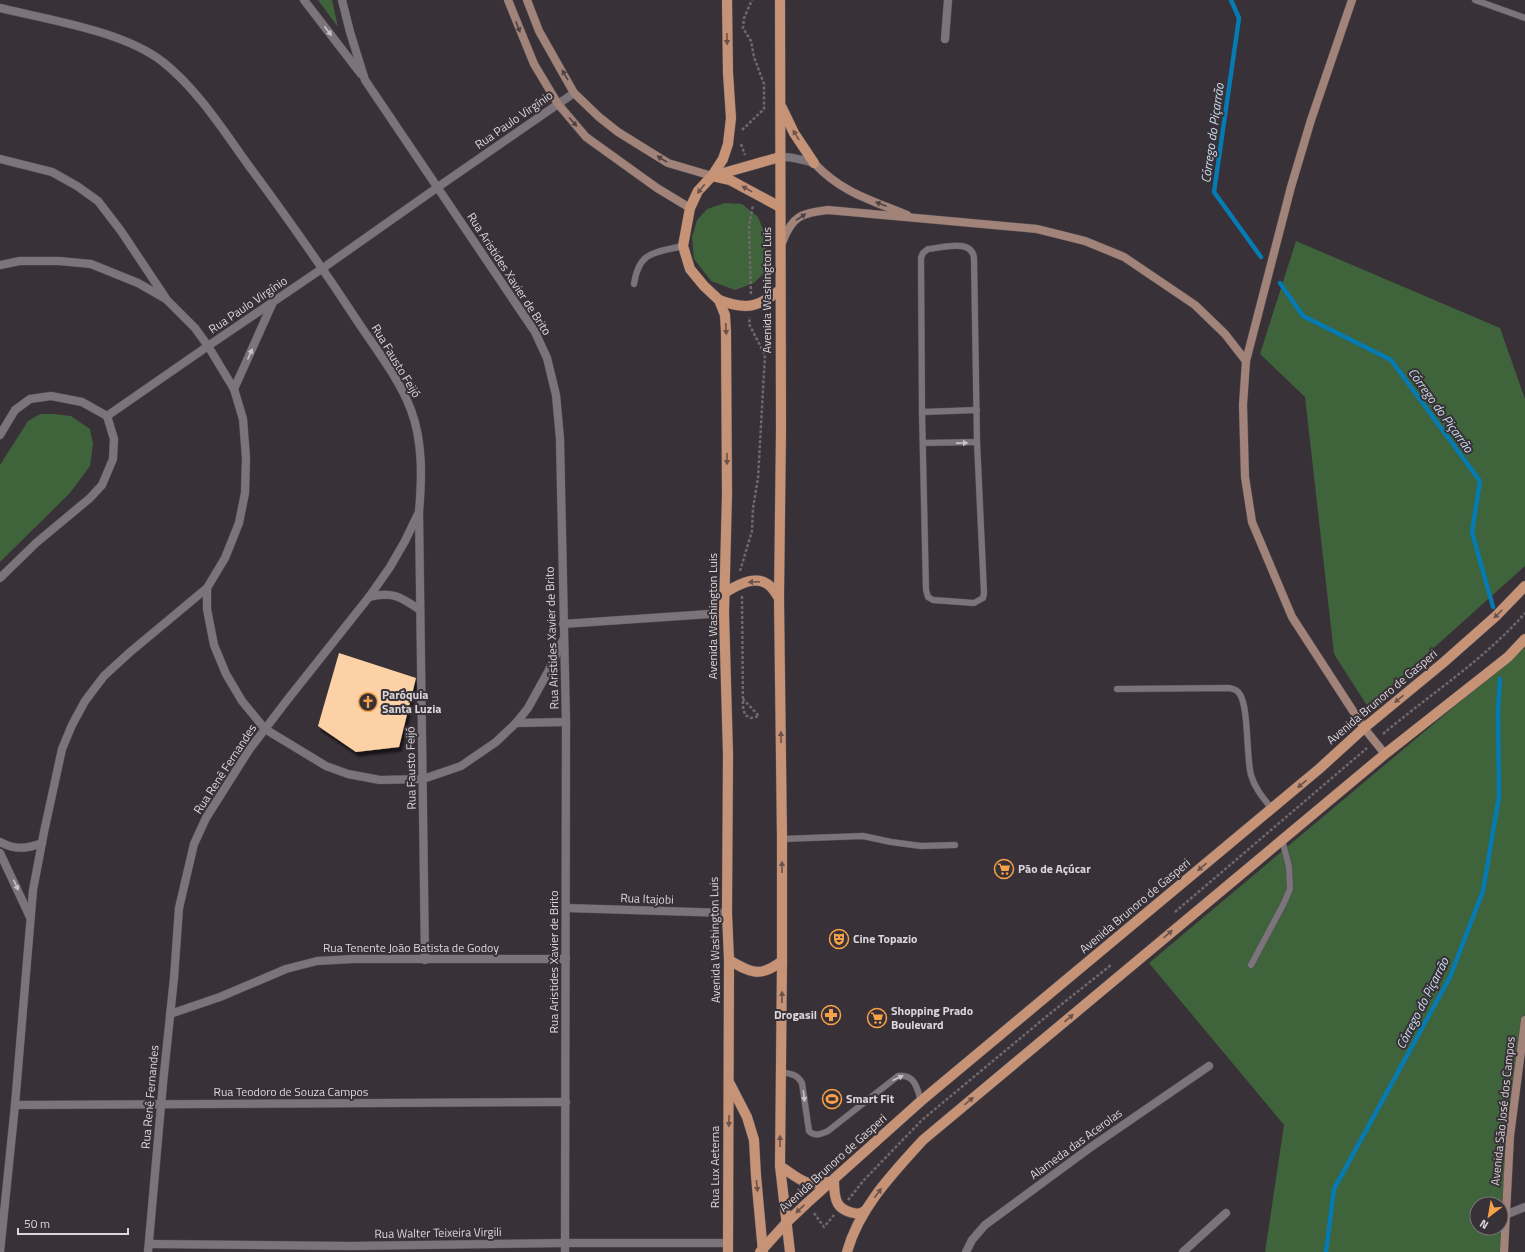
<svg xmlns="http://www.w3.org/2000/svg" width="1525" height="1252" font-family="'Titillium Web',sans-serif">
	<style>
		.green { fill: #3f633a; fill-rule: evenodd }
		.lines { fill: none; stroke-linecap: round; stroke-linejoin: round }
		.stream { stroke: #067ab3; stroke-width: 4.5 }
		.building { fill: #fcd1a5; filter: url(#shadow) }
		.lane-casing { stroke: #544e54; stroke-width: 7 }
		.street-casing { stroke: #544e54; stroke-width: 9 }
		.secondary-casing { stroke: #544e54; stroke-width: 9 }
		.primary-casing { stroke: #544e54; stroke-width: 11 }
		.path { stroke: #6f696e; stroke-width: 2.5; stroke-dasharray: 3 2; stroke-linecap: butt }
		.lane { stroke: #7c747b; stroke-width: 6 }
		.street { stroke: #7c747b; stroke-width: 8 }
		.secondary { stroke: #a18379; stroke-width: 8 }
		.primary { stroke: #c69377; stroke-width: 10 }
		.oneway { fill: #4d4144 }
		.oneway2 { fill: #c8c3c8 }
		.oneway3 { fill: #6a534d }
		.labels { text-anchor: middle; stroke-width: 4; stroke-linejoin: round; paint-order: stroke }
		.street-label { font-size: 12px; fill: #dbd7db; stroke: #383137 }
		.poi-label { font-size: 12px; font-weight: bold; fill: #dbd7db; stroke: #383137; text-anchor: start }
		.water-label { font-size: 13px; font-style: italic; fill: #c8dded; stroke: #383137 }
	</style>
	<defs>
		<filter id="shadow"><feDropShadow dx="2.5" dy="4.5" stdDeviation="1" flood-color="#0009"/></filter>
	</defs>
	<rect width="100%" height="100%" fill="#383137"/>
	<g class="green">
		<path d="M318 0H332L338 27Z"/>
		<path d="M725 203 742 204 758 217 767 239 765 272 754 283 735 290 711 281 694 259 692 237 697 220 707 209Z"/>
		<path d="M1296 241 1500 328 1525 399V566L1368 707 1334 654 1305 397 1260 354Z"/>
		<path d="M40 414H54L71 416 90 429 93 444 90 466 70 493 0 562V465L28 421Z"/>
		<path d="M1525 647V1013L1508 1132 1502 1252H1265L1284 1125 1149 963ZM1477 1204H1501V1228H1477Z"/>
	</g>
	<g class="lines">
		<g class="stream">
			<path d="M1231 0 1239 18 1214 192 1261 257"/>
			<path d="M1280 283 1303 316 1391 360 1480 481 1472 532 1493 607"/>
			<path d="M1326 1252 1334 1189 1450 977 1483 891 1499 796 1498 710 1500 679"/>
		</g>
	</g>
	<path class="building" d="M339 653 416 678 399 747 356 752 318 726Z"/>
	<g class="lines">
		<g class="lane-casing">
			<g id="lane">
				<path d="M1475 0 1525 18"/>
				<path d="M634 284C639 251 654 253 683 246"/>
				<path d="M977 410 922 412 926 590 928 597 933 600 974 603 983 598 984 593 977 442"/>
				<path d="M922 412 921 258 923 253 928 249C942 248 972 238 974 258L977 442 923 443"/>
				<path d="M1117 689 1229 688C1233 689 1236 689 1239 693 1249 705 1246 756 1251 775 1255 789 1264 799 1272 809"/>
				<path d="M782 839 863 836 891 842 921 846 955 845"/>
				<path d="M1251 965 1283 905 1290 889 1289 867 1282 839"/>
				<path d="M781 1072C791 1074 797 1074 802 1083L809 1131C815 1137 821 1134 828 1131L898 1076C915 1074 917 1088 921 1101"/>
			</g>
		</g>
		<g class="street-casing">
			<g id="street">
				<path d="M304 0 361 74"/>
				<path d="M342 0 350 32 365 80 535 332 547 358 556 395 560 439 566 722 565 1252"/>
				<path d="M0 8C50 20 123 31 163 62 198 90 223 130 249 166 286 216 322 267 356 319 375 348 399 378 411 410 423 442 422 478 419 512L425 960"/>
				<path d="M945 39 948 0"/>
				<path d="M780 157C792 156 803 160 814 163"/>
				<path d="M0 159 52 172 77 186 98 201 121 231 165 297"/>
				<path d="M0 265 20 261H59L91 264 138 283 166 299 195 328 208 346 234 389 243 419 246 458 245 493 239 523 225 558 207 588 129 653 104 676 85 701 72 725 62 749 44 832 33 890 15 1105 0 1252"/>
				<path d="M234 389 273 302"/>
				<path d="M107 416 208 346 323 268 438 187 574 93"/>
				<path d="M0 435 15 410 30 399 51 396 82 402 107 416"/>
				<path d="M0 578 36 543 90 498 102 485 113 459 114 439 107 416"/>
				<path d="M207 588V609L214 645 226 674 242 701 265 729 326 766 348 774 380 780 423 779 461 766 496 742 516 723 528 708 549 670 563 640"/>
				<path d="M369 597C393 591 401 597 420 610"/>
				<path d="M563 624 724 613"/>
				<path d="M516 723 566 722"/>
				<path d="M0 842C15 850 27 849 42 843"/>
				<path d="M0 853 30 917"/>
				<path d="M566 908 727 913"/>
				<path d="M170 1014 220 997 286 969 317 961 353 959H566"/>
				<path d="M15 1105 566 1102"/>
				<path d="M1505 1215 1525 1207"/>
				<path d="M149 1244 350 1246 566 1243H728"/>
				<path d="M148 1252 163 1083 174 978 179 908 194 844 206 818 249 750 288 699 369 597 390 567 405 541 418 514"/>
				<path d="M966 1252 972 1240 985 1225 1091 1147 1209 1066"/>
				<path d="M1183 1252 1226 1213"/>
			</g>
		</g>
		<g class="secondary-casing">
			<g id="secondary">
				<path d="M508 0 534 64 558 104 586 137 657 188 690 208"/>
				<path d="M527 0 539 31 574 93 599 117 618 132 668 163 712 176"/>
				<path d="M1352 0 1311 120 1291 187 1246 361 1243 405 1245 477 1252 522 1292 617 1364 728 1385 754"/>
				<path d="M814 163C842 193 871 200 907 215"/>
				<path d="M782 243C792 216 801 213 828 210L1037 229 1085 241 1124 257 1195 305 1225 334 1246 361"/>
				<path d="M1504 1252 1510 1136 1525 1020"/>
			</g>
		</g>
		<g class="primary-casing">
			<g id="primary">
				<path d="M727 0 728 73 731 118 728 144 723 159 712 176 698 191 690 208 683 246 690 269 704 286 719 300 725 315 726 332 727 494 724 613 728 754 727 913 729 960 728 1252"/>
				<path d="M780 0 781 429 779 598 782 839V961L780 1166 790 1252"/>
				<path d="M782 108 794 133 814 163"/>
				<path d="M712 176 730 180 780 207"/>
				<path d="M713 176 780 157"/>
				<path d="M719 300C746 310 757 308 780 290"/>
				<path d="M724 593C738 585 757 573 771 587 774 590 776 594 779 598"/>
				<path d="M729 960C751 973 760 978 782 961"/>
				<path d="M730 1084 747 1117 754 1140 756 1176 763 1252"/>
				<path d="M780 1166C800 1179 804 1187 829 1182"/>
				<path d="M834 1180C834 1201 836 1211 859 1214L865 1211"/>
				<path d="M760 1252 788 1221 807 1203 921 1101 1319 769 1364 728 1444 662 1496 616 1525 586"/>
				<path d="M847 1252C859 1208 893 1173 923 1140L1385 754 1508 657 1525 639"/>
			</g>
		</g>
		<g class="path">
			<path d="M742 130 764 109V84L754 57 751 41 743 28 744 18 752 0"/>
			<path d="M741 144 745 155"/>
			<path d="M751 294 749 226 753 205"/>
			<path d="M740 571 752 531 753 508 758 478 765 355 749 324 750 317"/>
			<path d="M742 596 743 707 745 715 751 718 759 716 743 699"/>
			<path d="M1383 734C1430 694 1484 660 1525 613"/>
			<path d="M1175 912 1367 748"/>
			<path d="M848 1200 864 1180 922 1120 1047 1016 1111 965"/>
			<path d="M814 1213 824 1227 834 1215"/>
		</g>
		<use href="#lane" class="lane"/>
		<use href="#street" class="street"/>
		<use href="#secondary" class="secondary"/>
		<use href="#primary" class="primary"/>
	</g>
	<defs><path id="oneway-solid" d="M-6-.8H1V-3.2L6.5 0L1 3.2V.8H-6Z"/></defs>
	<g class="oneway">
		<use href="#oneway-solid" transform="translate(518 27) rotate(69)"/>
		<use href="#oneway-solid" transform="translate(565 75) rotate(-120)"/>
		<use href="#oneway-solid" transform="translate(573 122) rotate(49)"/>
		<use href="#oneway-solid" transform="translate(662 159) rotate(-148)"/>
		<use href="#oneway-solid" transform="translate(881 204) rotate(-159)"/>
		<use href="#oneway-solid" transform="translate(801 217) rotate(-33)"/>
	</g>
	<g class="oneway2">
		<use href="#oneway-solid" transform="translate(328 31) rotate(53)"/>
		<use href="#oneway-solid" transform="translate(250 354) rotate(-66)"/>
		<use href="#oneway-solid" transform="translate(962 443) rotate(-1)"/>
		<use href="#oneway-solid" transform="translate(16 885) rotate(65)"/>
		<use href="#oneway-solid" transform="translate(898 1078) rotate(-24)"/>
		<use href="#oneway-solid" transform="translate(804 1096) rotate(83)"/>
	</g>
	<g class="oneway3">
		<use href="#oneway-solid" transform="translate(727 39) rotate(89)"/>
		<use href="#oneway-solid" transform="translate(796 135) rotate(-121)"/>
		<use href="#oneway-solid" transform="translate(701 189) rotate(128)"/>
		<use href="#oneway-solid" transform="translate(747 189) rotate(-151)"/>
		<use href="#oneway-solid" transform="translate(726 329) rotate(87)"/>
		<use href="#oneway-solid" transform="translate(727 459) rotate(90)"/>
		<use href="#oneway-solid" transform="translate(754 582) rotate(177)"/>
		<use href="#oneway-solid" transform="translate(1498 614) rotate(135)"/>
		<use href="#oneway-solid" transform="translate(1399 699) rotate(141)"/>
		<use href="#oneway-solid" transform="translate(781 737) rotate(-91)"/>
		<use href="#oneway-solid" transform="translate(1302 784) rotate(140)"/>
		<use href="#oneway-solid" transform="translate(782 867) rotate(-90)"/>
		<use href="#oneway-solid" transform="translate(1202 867) rotate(140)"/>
		<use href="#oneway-solid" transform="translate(1168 934) rotate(-40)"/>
		<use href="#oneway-solid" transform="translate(782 997) rotate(-89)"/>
		<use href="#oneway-solid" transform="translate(1069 1018) rotate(-40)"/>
		<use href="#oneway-solid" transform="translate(969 1101) rotate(-40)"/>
		<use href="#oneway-solid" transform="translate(729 1121) rotate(91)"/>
		<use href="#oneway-solid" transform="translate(780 1141) rotate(-90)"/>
		<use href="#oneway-solid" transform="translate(757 1186) rotate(84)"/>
		<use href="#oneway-solid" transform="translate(878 1193) rotate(-53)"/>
		<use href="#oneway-solid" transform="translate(800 1209) rotate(137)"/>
	</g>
	<defs>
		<g id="church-ring" transform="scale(1)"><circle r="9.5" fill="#383137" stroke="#f7a248" stroke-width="1.5"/><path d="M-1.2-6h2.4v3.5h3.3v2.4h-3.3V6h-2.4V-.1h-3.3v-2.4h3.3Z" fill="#f7a248"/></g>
		<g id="supermarket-ring" transform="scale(1)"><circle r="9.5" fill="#383137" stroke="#f7a248" stroke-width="1.5"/><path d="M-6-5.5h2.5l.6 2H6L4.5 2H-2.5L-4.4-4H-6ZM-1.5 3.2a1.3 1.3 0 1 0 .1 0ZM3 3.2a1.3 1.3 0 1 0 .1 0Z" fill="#f7a248"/></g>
		<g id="theatre-ring" transform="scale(1)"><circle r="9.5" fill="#383137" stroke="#f7a248" stroke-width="1.5"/><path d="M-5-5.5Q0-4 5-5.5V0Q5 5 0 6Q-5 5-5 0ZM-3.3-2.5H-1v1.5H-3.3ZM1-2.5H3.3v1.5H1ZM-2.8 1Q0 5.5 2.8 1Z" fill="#f7a248"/></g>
		<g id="pharmacy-ring" transform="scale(1)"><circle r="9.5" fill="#383137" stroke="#f7a248" stroke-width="1.5"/><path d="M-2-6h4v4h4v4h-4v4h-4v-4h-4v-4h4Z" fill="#f7a248"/></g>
		<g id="stadium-ring" transform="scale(1)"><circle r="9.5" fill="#383137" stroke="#f7a248" stroke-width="1.5"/><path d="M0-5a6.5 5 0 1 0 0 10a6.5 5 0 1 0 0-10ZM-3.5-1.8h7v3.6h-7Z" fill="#f7a248"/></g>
	</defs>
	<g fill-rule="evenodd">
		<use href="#church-ring" x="368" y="702"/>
		<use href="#supermarket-ring" x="1004" y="869"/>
		<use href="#theatre-ring" x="839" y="939"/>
		<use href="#pharmacy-ring" x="831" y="1015"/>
		<use href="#supermarket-ring" x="877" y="1018"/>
		<use href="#stadium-ring" x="832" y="1099"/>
	</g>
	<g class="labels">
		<g class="street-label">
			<text transform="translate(514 120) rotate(-35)" y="4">Rua Paulo Virgínio</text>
			<text transform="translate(509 274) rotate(57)" y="4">Rua Aristides Xavier de Brito</text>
			<text transform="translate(767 290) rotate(-90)" y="4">Avenida Washington Luis</text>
			<text transform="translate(248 305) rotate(-34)" y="4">Rua Paulo Virgínio</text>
			<text transform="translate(396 361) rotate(59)" y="4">Rua Fausto Feijó</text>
			<text transform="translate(713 616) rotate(-90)" y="4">Avenida Washington Luis</text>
			<text transform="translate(552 638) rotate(-92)" y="4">Rua Aristides Xavier de Brito</text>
			<text transform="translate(1382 697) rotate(-40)" y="4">Avenida Brunoro de Gasperi</text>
			<text transform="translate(411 768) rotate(-91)" y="4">Rua Fausto Feijó</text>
			<text transform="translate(225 769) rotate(-57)" y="4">Rua Renê Fernandes</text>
			<text transform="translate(647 899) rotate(2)" y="4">Rua Itajobi</text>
			<text transform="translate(1135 906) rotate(-40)" y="4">Avenida Brunoro de Gasperi</text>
			<text transform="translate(715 940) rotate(-91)" y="4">Avenida Washington Luis</text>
			<text x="411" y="952">Rua Tenente João Batista de Godoy</text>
			<text transform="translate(554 962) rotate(-90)" y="4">Rua Aristides Xavier de Brito</text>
			<text x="291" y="1096">Rua Teodoro de Souza Campos</text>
			<text transform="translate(150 1097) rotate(-85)" y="4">Rua Renê Fernandes</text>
			<text transform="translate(1503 1111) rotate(-84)" y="4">Avenida São José dos Campos</text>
			<text transform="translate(1076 1144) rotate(-36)" y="4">Alameda das Acerolas</text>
			<text transform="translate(833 1163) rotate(-42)" y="4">Avenida Brunoro de Gasperi</text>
			<text transform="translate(715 1167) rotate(-90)" y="4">Rua Lux Aeterna</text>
			<text transform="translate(438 1233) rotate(-1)" y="4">Rua Walter Teixeira Virgili</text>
		</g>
		<g class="poi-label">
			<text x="382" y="699">Paróquia<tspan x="382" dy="14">Santa Luzia</tspan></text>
			<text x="1018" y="873">Pão de Açúcar</text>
			<text x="853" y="943">Cine Topazio</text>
			<text x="891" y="1015">Shopping Prado<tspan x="891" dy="14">Boulevard</tspan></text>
			<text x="817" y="1019" text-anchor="end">Drogasil</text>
			<text x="846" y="1103">Smart Fit</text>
		</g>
		<g class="water-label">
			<text transform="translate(1212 133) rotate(-82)" y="5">Córrego do Piçarrão</text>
			<text transform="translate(1441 410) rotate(54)" y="5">Córrego do Piçarrão</text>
			<text transform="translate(1422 1003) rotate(-63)" y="5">Córrego do Piçarrão</text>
		</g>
	</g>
	<g transform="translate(1489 1216) rotate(211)"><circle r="19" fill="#383137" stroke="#797379"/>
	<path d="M0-3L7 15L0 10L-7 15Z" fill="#f7a248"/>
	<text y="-6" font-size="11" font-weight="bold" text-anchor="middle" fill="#dbd7db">N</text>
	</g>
	<path d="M18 1228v6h110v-6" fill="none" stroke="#dbd7db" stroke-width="2"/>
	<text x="24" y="1228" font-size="12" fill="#dbd7db" stroke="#383137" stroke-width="3" paint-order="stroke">50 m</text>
</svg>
